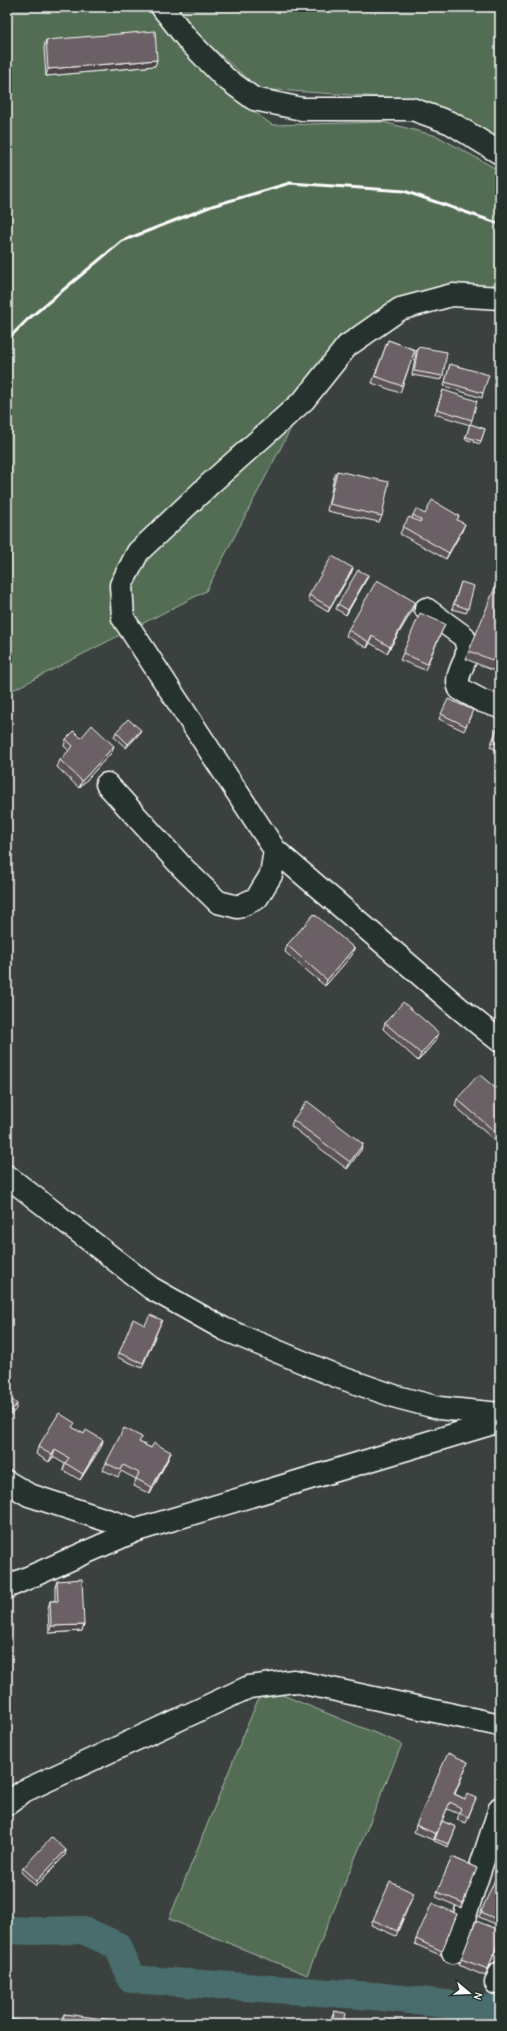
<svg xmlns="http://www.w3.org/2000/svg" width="507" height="2031" font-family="'Comic Neue',sans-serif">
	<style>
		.green { fill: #526d54; stroke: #a8b6aa }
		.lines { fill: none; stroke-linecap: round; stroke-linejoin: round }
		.river { stroke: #496d6c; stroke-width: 28 }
		.minor-casing { stroke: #fff; stroke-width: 25 }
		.minor { stroke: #26332d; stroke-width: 22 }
		.rail { stroke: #fff; stroke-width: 3 }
		.wall { fill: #5c5357; stroke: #fff }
		.shaded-wall { fill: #4b4447; stroke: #fff }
		.building { fill: #6b6165; stroke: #fff }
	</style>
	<rect width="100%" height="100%" fill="#3b413e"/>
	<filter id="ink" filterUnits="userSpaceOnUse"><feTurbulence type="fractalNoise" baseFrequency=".025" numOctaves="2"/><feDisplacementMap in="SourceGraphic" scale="8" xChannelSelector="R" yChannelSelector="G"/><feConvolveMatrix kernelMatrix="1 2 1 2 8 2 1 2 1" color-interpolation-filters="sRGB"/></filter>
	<g filter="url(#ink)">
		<g class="green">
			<path d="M7 7H149L201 71 272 125 383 122 437 136 500 171V282L339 336 206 591 7 693Z"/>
			<path d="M175 7H500V141L414 99 259 89 196 33Z"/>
			<path d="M263 1687 402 1744 307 1975 169 1919Z"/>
		</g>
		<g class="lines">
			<path class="river" d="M7 1930 33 1931 83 1930 118 1946 131 1979 374 1996 500 2010"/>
			<g class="minor-casing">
				<g id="minor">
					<path d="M162 7 188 40 224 77 254 99 302 109H412L451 123 500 153"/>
					<path d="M500 298 452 295 400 309 347 346 304 400 212 482 138 552 121 585 123 618 275 850 459 1008 500 1041"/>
					<path d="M426 609 463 636C477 656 451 672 460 689L482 701 500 707"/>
					<path d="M107 784 183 868 218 902 238 907 257 898 271 875 275 850"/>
					<path d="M7 1176 151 1288 224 1329 336 1376 397 1397 439 1408 500 1414"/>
					<path d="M7 1482 29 1495 137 1530"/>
					<path d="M7 1587 137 1530 500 1421"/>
					<path d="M7 1804 24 1791 249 1687 294 1681 500 1725"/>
					<path d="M453 1952 500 1808"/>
					<path d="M496 1983 500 1973"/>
				</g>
			</g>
			<use href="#minor" class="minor"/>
			<path class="rail" d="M7 340 27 320 122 241 212 206 290 183 404 191 500 224"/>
		</g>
		<g class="wall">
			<path d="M46 40 155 66 46 76 44 47Z"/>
			<path d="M388 340 415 350 400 393 372 383Z"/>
			<path d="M418 347 443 376 441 380 412 375 416 352Z"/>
			<path d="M450 364 483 393 482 398 444 386Z"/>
			<path d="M443 390 472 420 470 425 435 414Z"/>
			<path d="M470 424 485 429 480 444 465 439Z"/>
			<path d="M337 471 382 516 379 522 327 511 334 477Z"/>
			<path d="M425 514 459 516 457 520 462 531 446 559 400 534 403 527 412 518 413 515Z"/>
			<path d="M353 568 351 573 328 612 308 600 309 595Z"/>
			<path d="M368 575 366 580 346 615 336 609 338 604Z"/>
			<path d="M500 581V671L499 673 466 659 469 651Z"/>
			<path d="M461 582 468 609 466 613 452 609Z"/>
			<path d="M413 609 387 653 370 643 367 648 346 636 348 630Z"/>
			<path d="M445 624 425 670 400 660 403 653Z"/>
			<path d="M441 714 471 715 464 731 439 719Z"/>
			<path d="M500 721V751L490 747Z"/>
			<path d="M141 730 139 734 126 748 114 737 116 732Z"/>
			<path d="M81 738 112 752 79 788 57 767 60 760 69 751 64 746 66 739Z"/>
			<path d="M287 945 354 948 352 955 325 986 285 952Z"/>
			<path d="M385 1023 439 1033 436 1040 418 1061 383 1029Z"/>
			<path d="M500 1092V1145L455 1106 457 1099Z"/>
			<path d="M293 1120 363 1144 361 1150 347 1169 291 1126Z"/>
			<path d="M162 1320 142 1368 117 1357 119 1353Z"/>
			<path d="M73 1428 84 1434 103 1440 101 1447 80 1480 63 1470 65 1464 53 1457 49 1462 36 1454 38 1447Z"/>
			<path d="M139 1442 151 1448 171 1452 168 1459 150 1494 134 1486 136 1479 121 1471 118 1477 103 1470 106 1463Z"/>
			<path d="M57 1581 84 1625 82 1631 49 1633 48 1608 50 1601H55V1587Z"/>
			<path d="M468 1762 455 1794 465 1799 476 1798 466 1823 457 1820 459 1814 447 1809 442 1821 456 1827 448 1847 434 1841 441 1824 433 1840 414 1832 416 1825Z"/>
			<path d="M66 1850 65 1855 36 1886 21 1872 23 1868Z"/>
			<path d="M452 1857 477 1868 461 1908 436 1897Z"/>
			<path d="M500 1878V1926L479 1917 481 1912Z"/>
			<path d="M414 1893 396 1936 371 1925 373 1920Z"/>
			<path d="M457 1914 440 1955 415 1944 416 1939Z"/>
			<path d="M476 1921 500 1939 485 1976 459 1965Z"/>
			<path d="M334 2011 343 2024H331L332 2016Z"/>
			<path d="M64 2014 112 2024H61L62 2020Z"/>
		</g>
		<g class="shaded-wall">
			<path d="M157 60 155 66 46 76 48 69Z"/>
			<path d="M465 524 462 531 446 559 449 553Z"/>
			<path d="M353 568 351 573 328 612 330 607Z"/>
			<path d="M368 575 366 580 346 615 348 610Z"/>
			<path d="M415 602 413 609 387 653 390 647Z"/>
			<path d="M372 636 370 643 367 648 369 642Z"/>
			<path d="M141 730 139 734 126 748 128 744Z"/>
			<path d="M114 746 112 752 79 788 82 781Z"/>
			<path d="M354 948 352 955 325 986 327 980Z"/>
			<path d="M439 1033 436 1040 418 1061 421 1054Z"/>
			<path d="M363 1144 361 1150 347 1169 350 1162Z"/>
			<path d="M17 1404 16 1409 7 1419V1416Z"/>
			<path d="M103 1440 101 1447 80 1480 83 1474Z"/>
			<path d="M55 1450 53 1457 49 1462 52 1455Z"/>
			<path d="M171 1452 168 1459 150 1494 152 1487Z"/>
			<path d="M84 1625 82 1631 49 1633 51 1626Z"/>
			<path d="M66 1850 65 1855 36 1886 37 1881Z"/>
		</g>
		<g class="building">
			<path d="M155 31 157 60 48 69 46 40Z"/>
			<path d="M388 340 415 350 402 386 375 376Z"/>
			<path d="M418 347 447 352 443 376 414 371Z"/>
			<path d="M450 364 489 375 483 393 445 382Z"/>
			<path d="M443 390 477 401 472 420 437 409Z"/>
			<path d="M470 424 485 429 481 441 466 437Z"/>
			<path d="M337 471 389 482 382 516 329 504Z"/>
			<path d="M432 500 459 516 457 520 465 524 449 553 403 527 409 517 420 522 421 520 413 515 416 509 425 514Z"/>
			<path d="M332 556 353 568 330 607 309 595Z"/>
			<path d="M358 570 368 575 348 610 338 604Z"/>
			<path d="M377 580 415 602 390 647 372 636 369 642 348 630Z"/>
			<path d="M498 580 500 581V663L469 651Z"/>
			<path d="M461 582 474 586 468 609 454 604Z"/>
			<path d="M420 613 445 624 427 664 403 653Z"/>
			<path d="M448 699 473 710 466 726 441 714Z"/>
			<path d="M128 719 141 730 128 744 116 732Z"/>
			<path d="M500 721V745L492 742Z"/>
			<path d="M92 725 114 746 82 781 60 760 73 746 66 739 74 731 81 738Z"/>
			<path d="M314 914 354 948 327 980 287 945Z"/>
			<path d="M403 1002 439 1033 421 1054 385 1023Z"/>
			<path d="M479 1074 500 1092V1136L457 1099Z"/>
			<path d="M307 1101 363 1144 350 1162 293 1120Z"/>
			<path d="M150 1315 162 1320 143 1363 119 1353 133 1319 145 1325Z"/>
			<path d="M7 1395 17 1404 7 1416Z"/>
			<path d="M59 1413 75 1423 72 1427 84 1434 86 1430 103 1440 83 1474 65 1463 69 1458 55 1450 52 1455 38 1447Z"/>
			<path d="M124 1428 142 1437 139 1442 151 1448 154 1443 171 1452 152 1487 136 1479 139 1473 123 1465 120 1470 106 1463Z"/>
			<path d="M82 1579 84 1625 51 1626 50 1601H58L57 1581Z"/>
			<path d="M448 1753 468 1762 454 1794 465 1799 467 1794 476 1798 468 1817 459 1813 461 1808 450 1802 436 1834 416 1825Z"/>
			<path d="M442 1821 456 1827 449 1844 435 1839Z"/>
			<path d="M52 1837 66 1850 37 1881 23 1868Z"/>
			<path d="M452 1857 477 1868 463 1903 437 1892Z"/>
			<path d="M496 1877 500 1878V1921L481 1912Z"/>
			<path d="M390 1882 414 1893 397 1931 373 1920Z"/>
			<path d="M432 1903 457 1914 442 1951 416 1939Z"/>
			<path d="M476 1921 500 1930V1938L488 1969 461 1959Z"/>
			<path d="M334 2011 345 2013 343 2024H332Z"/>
			<path d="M64 2014 113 2020 112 2024H63Z"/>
			<path d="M7 2019 43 2024H7Z"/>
			<path d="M350 2020 389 2024V2020L400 2021V2024H350Z"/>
			<path d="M266 2022 292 2024H265Z"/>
		</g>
	</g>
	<rect width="507" height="2031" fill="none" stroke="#26332d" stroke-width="24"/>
	<rect x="12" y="12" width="483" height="2007" fill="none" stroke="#fff" stroke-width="1.5" filter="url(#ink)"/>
	<g transform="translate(469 1993) rotate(109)" stroke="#26332d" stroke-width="3" paint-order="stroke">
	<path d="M0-3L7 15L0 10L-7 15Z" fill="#ffffff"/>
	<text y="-6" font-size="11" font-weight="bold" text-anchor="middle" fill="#ffffff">N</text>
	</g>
</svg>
